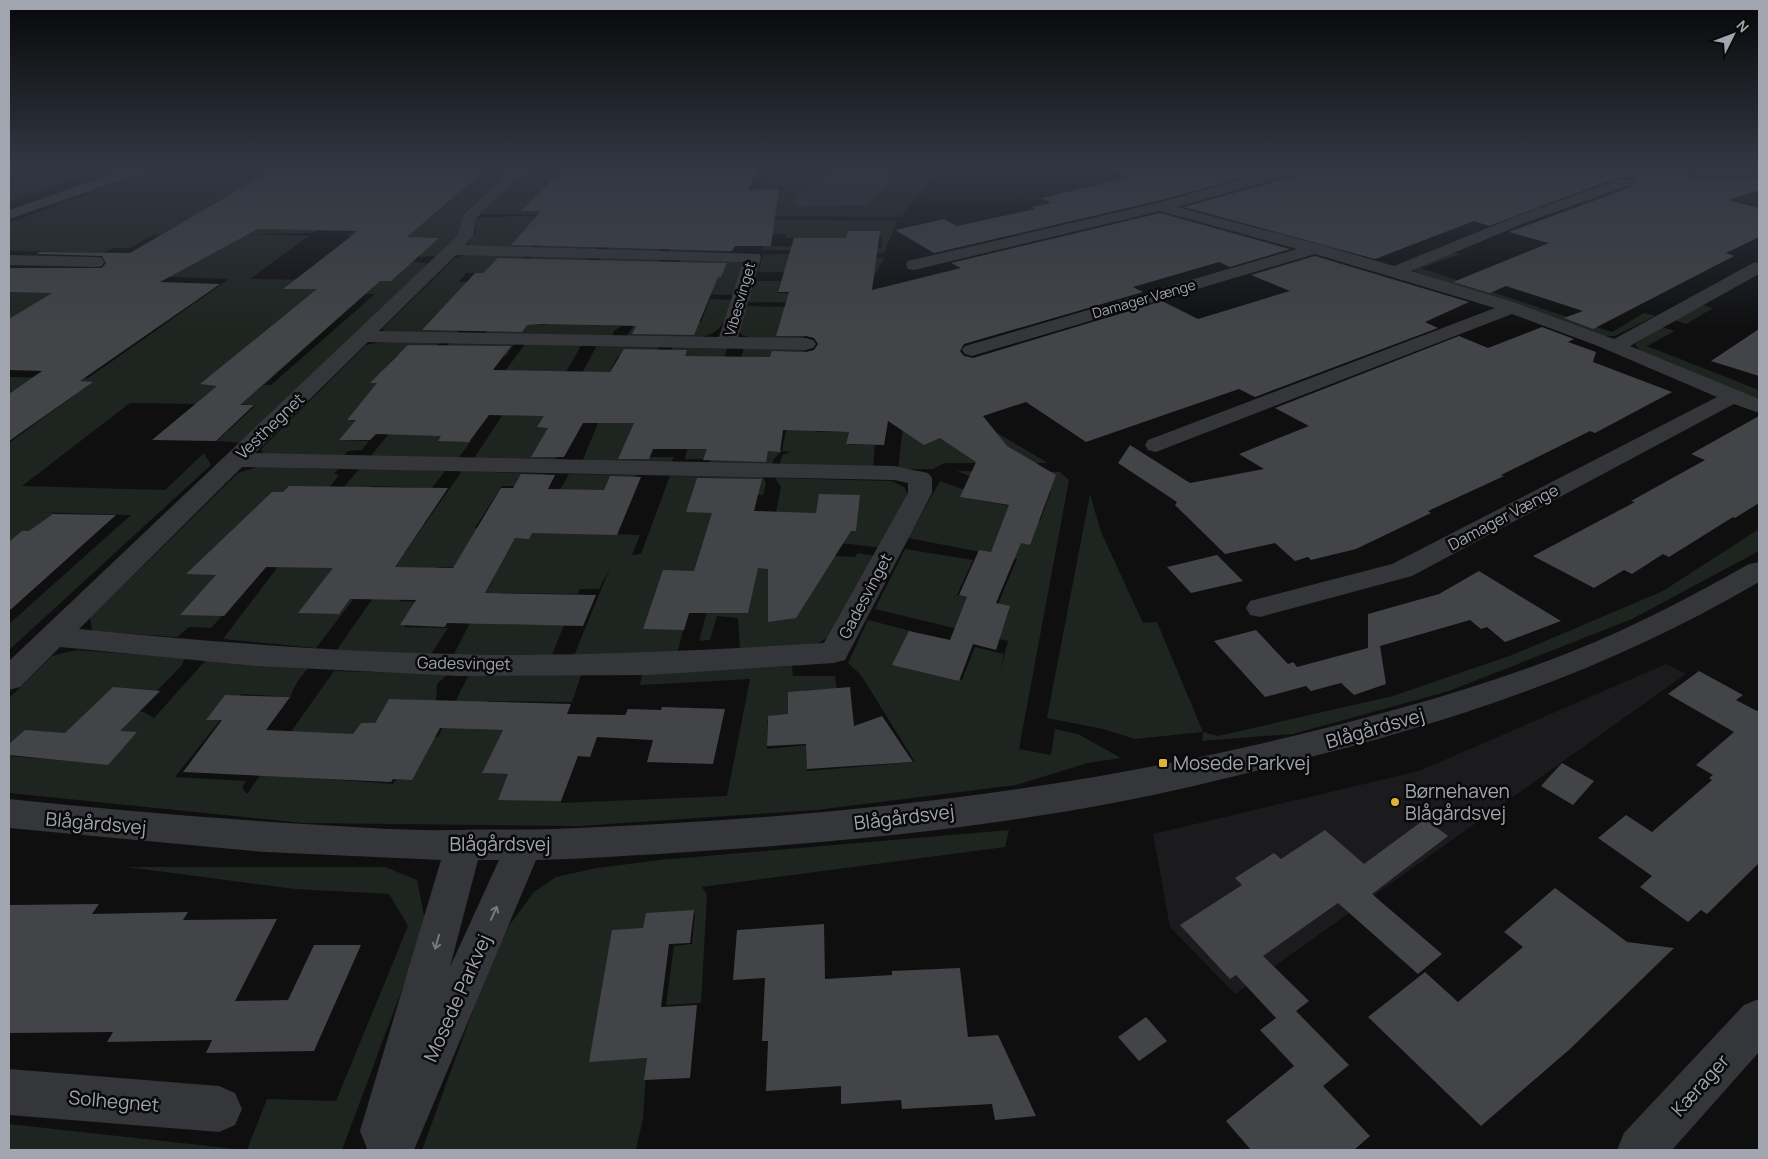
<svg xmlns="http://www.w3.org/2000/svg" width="1768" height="1159" font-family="Manrope,sans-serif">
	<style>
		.built { fill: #1b1b1d }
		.green { fill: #1e241f; fill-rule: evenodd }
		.water { fill: #2e343b }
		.building { fill: #434448 }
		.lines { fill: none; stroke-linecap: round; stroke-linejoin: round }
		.minor { fill: #353639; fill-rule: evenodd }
		.tertiary { fill: #353639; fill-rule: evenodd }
		.secondary { fill: #3e3f44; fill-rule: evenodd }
		.oneway { stroke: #767980 }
		.poi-dot { fill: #deb338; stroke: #0a0a0b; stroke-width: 2 }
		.labels { text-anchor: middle; stroke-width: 5; stroke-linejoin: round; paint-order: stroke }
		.far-street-label { font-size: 14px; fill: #a1a5b0; stroke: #0a0a0b }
		.street-label { font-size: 16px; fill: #a1a5b0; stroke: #0a0a0b }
		.near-street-label { font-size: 19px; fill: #a1a5b0; stroke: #0a0a0b }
		.near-poi-label { font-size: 19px; fill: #a1a5b0; stroke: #0a0a0b; text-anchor: start }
	</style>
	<rect width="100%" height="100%" fill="#0f0f10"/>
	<path class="built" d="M1666 664 1686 674 1235 994 1170 927 1153 834 1419 771Z"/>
	<g class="green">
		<path d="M9 167H105L9 202Z"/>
		<path d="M160 167H286L171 234 153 235 130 248H113L103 253 9 251V223Z"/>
		<path d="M313 167H363L269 229 309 230 322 227 313 233 247 234 309 236 250 279 390 281 413 261 430 264 244 443 217 441 256 405 130 403 22 486 165 490 204 453 211 465 9 650V624L131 515 33 512 54 513 9 551V443L91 383 40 381 9 402V377L88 378 229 279 141 276 324 167ZM365 294H375L271 385H264Z"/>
		<path d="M410 167H455L382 224H423L490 167H514L466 211 457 236 440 256 418 257 437 238 346 237 355 230 323 228Z"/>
		<path d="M529 167H570L529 210 553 211 562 215 480 214Z"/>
		<path d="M771 167H842L796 195V206L866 205 891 184 887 167H935L937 174 901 217 749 216 761 192H782L785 188 763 186Z"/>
		<path d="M515 216 897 221 884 253 859 252 860 248H881L882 238 875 237 876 232 849 231 843 245 816 250H762L763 246 814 247 816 238H785L786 234 741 233 731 252 669 251 672 248 663 242 660 252 606 250 627 221 596 250 540 249 563 221 530 224 514 242H537L532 247 467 246 476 232V218Z"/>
		<path d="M1452 252 1461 254 1421 268 1612 332 1644 313 1655 316 1615 336H1603L1415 272 1413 268Z"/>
		<path d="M467 254 525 255 518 264H491L483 273H466L459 282H502L534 255 592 256 588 260 577 292 601 256 660 257 657 266 669 279 680 261V258L739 261 744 264 734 295 650 294 671 322H701L710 299 733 300C725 319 724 331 703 337H626L639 317 590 316 585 325 622 326 614 331 612 337 485 334 490 324 545 325 560 306 459 330 456 334 388 333 382 329 455 258Z"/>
		<path d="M775 254 852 255 884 258 860 303 846 337 805 336 803 340 750 338 742 335 738 330 746 306 785 307 783 318H841L842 308H853L854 303 747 302 756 281H781L777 293 832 294 835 283 828 281 829 273 758 272 763 255Z"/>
		<path d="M27 283 72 284 9 321V294Z"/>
		<path d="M1703 305 1713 308 1686 324 1675 320Z"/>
		<path d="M1662 327 1675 331 1647 346 1759 390V400L1641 352 1635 344Z"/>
		<path d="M383 341 440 342 427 356 397 355 371 383H402L451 342 515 343 506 356 475 355 458 373 502 375 526 343 582 344 566 372 574 388 597 345 659 346 655 356H618L603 384 671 350 673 345 727 347 725 357 740 361 744 347H806L802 360 958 410 1048 463H944L933 469H898L905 409 818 419 816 432H850L849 445H875L873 468 779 466 782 455 791 452 782 451 773 460V466H707L710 460 723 459H685L687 449 782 450 788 422 699 433 621 457H674L670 464 582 462 598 423 592 405 554 461 473 460 511 402 442 441H471L458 459 369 458 416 401 360 407 348 420 359 421 342 440 369 441 362 450 348 451 342 457 264 456 261 449 366 345Z"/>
		<path d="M258 467 338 469 334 474 339 475 284 548 211 628 189 627 177 637 92 631 90 618 238 473Z"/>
		<path d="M360 468 445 471 432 488 372 486 354 508 394 546 316 648 223 639 296 543Z"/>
		<path d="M462 471 546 474 543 479H512L528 480 524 486H502L475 528 513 530 559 492 569 474 636 475 629 493 576 533 640 535 632 555 641 554 670 476 763 477 766 483 763 495 697 494 691 509 776 512 781 487 775 478 892 481 904 487 908 495 883 548 850 544 814 543 821 555 855 557 858 553 875 556 832 635 815 645 740 652 738 618 717 616 710 640 699 641 722 556 701 555 677 655 573 658 610 568 599 589H580L577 594 499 593 483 624 564 625 552 655 454 654 495 575 482 568 438 567 431 577H414L399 601 419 602 404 627 448 628 430 656 336 651Z"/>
		<path d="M957 471 1060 472 1069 480 1019 749 1051 755 1055 729 1078 734 1121 758 1088 763 1016 785 816 810 580 826 302 823 9 793V756L84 762 131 711 144 712 154 718 147 726 206 660 308 668 297 682 290 697 241 694 175 777 246 781 242 787 247 794 334 671 448 674 437 684 436 701 389 699 375 723H361L350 739 299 777 393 784 396 779 412 780 418 738 438 737 469 674 581 675 572 702 487 701 473 729 503 730 483 773 546 776 537 800 561 801V803L727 796 750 679 640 685 642 674 792 666 793 676H835L837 689 806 690 804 716 767 719V749L808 745 807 771 915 762 861 675 848 663 868 620 911 631 896 665 962 680 975 647 1004 654 1000 673 1008 641 875 609 905 549 973 560 957 595 998 604 1017 559 908 538 940 481 965 490 962 497 1010 506 1007 515 1040 521 1051 491 972 477Z"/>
		<path d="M1090 494 1101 532 1143 623 1157 622 1203 732 1218 736 1393 696 1512 655 1663 591 1759 529V551L1632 619 1449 691 1293 734 1202 741 1203 732 1135 739 1103 729 1047 718Z"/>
		<path d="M76 650 185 658 182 665 155 693 68 737 27 734 9 751V698L52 656Z"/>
		<path d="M1009 830 1005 847 702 887 707 895 701 1003 666 1005 674 946 692 944 695 913 666 915 593 1061 647 1058 643 1118 636 1150H422L499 939 534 892 556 877 597 868 660 860Z"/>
		<path d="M127 867H385L417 880 426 925 342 1150H247L267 1099 336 1101 408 926 389 894 295 889Z"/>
		<path d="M9 1124 245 1150H9Z"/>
	</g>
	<path class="water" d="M842 167H887L891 184 866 205 796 206V195Z"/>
	<g class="building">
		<path d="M283 167H489L407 237 439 238 391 281H380L240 405H254L216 441 152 440 217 386 200 384 317 289H283L358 231 258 229 160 282 220 284 80 381 93 382 9 441V394L42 371 9 370V319L52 293 9 292V268H102L106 263 102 256 36 254 40 252 130 253 274 169Z"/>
		<path d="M569 167H759L748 190 779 189 771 246H735L732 251 511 245 541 211H521L559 173H564Z"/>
		<path d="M1113 167H1281L1157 201 934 253 895 230 944 219 957 226 1035 209 1032 207 1051 203 1041 198 1131 177 1112 171Z"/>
		<path d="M1311 167H1673L1695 178H1759V190L1728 200 1759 208V237L1726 253 1734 256 1593 329 1564 318 1583 311 1506 286 1490 293 1453 282 1549 243 1509 232 1631 187 1634 181 1630 177H1619L1489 226 1474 221 1375 259 1184 207 1308 172Z"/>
		<path d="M1160 213 1290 249 1230 267 1219 262 1133 287 1143 292 964 344 960 351 964 356 973 358 1162 301 1198 319 1290 291 1251 275 1315 256 1469 302 1425 322 1438 328 1255 397 1239 389 1086 442 1026 402 983 416 1007 446 1056 475 1030 545 1021 543 996 603 1010 606 996 650 973 644 959 681 892 665 909 631 950 640 967 597 959 595 979 550 991 552 1009 505 960 497 976 462 940 438 924 445 888 421 884 445 846 444 849 432 783 430 780 452 768 451 766 462 703 460 707 449H653L649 459H618L634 423H583L564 457H531L548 428 537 427 544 416 489 415 469 442 438 441 441 436 376 434 370 440H339L356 420H347L377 383H370L408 345 511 346 493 370 610 372 624 349 687 350 685 356 770 357 772 351 806 352 814 350 818 344 814 338 806 336H776L789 292H778L794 238H846L848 231H880L872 290 961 268 951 263Z"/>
		<path d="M498 258 727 263 721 277H718L694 335 632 334 636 326 545 324 527 325 522 332 422 330 475 273H483Z"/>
		<path d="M1542 327 1574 339 1568 342 1596 352 1593 362 1672 392 1595 433 1590 431 1501 475 1504 476 1428 511 1431 513 1356 549 1311 560 1308 557 1295 561 1275 543 1225 554 1175 505 1177 502 1118 463 1130 445 1190 483 1264 469 1239 454 1309 426 1275 408 1459 336 1488 348Z"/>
		<path d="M1759 329V376L1711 361Z"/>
		<path d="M1759 416V503L1735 518 1733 517 1669 557 1663 554 1632 574 1624 570 1594 588 1533 556 1635 502 1631 501 1705 460 1691 454Z"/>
		<path d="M521 474 555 475 548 489 604 490 610 476 641 477 617 535 532 533 529 539 515 538 485 593 596 595 583 626 447 623 445 627 400 625 416 600 350 599 339 614 298 613 333 568 266 567 224 616 180 615 216 575 186 574 272 492H283L289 486 448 488 395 567 453 568 501 488H513Z"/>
		<path d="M697 478 762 479 754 511 816 513 819 494 860 495 856 531H851L796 618 768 622V569L758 568 748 613H689L684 630 643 629 663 570 694 571 712 513 686 512Z"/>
		<path d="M53 514 116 515 9 611V542L22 531H29Z"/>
		<path d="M1217 555 1243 581 1191 593 1167 567Z"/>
		<path d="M1479 571 1561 621 1505 642 1487 627 1481 629 1470 620 1380 646 1386 684 1354 695 1341 683 1311 691 1306 686 1265 697 1214 641 1256 630 1288 664 1293 662 1297 667 1368 648V614L1439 594Z"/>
		<path d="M1699 671 1743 695 1736 700 1757 711 1759 710V863L1707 914 1701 910 1688 922 1640 887 1652 876 1598 838 1626 815 1652 832 1712 780 1709 778 1713 775 1696 765 1734 732 1668 694Z"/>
		<path d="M113 687 160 691 120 731 137 732 108 765 9 755V744L25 730 65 733Z"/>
		<path d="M850 687 854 726 882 716 913 762 807 769 806 744 767 746 768 716 788 714V692Z"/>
		<path d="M225 695 290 697 266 730 353 734 361 723H375L389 699 571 704 567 714 625 715 628 709 661 710 662 707 725 709 713 764 647 762 653 740 597 737 590 757 578 756 561 801 498 800 508 774 482 773 503 730 440 728 412 780 393 779 391 782 183 772 222 720H206Z"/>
		<path d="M1562 763 1594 781 1573 805 1541 786Z"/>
		<path d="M1425 819 1448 836 1372 894 1442 954 1418 974 1338 903 1263 956 1309 1001 1296 1011 1349 1065 1323 1086 1370 1136 1354 1150H1251L1226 1121 1294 1066 1260 1030 1276 1018 1236 975 1230 979 1180 925 1242 885 1235 878 1274 853 1281 859 1325 830 1364 864Z"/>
		<path d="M1555 888 1627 942 1674 948 1570 1049 1481 1126 1368 1017 1425 972 1458 1002 1523 947 1504 932Z"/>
		<path d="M99 904 92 914 188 912 183 920 277 919 235 1001 288 1000 314 945H361L314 1051 206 1053 212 1040 107 1042 113 1032 9 1033V905Z"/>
		<path d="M694 910 690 943 669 944 661 1007 697 1005 690 1078 644 1080 647 1058 589 1062 612 930 643 928 646 913Z"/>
		<path d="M824 924 825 979 892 975V971L960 968 968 1037 998 1035 1036 1116 995 1120 992 1104 902 1109 901 1100 841 1104V1086L766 1091 768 1041H762L765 978 733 980 737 930Z"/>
		<path d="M1146 1017 1167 1041 1139 1061 1118 1037Z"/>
	</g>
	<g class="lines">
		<g class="minor">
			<path d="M514 167H529L476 218 473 237 465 245 759 254 761 257 738 337 806 338 813 340 816 344 813 348 806 350 368 342 255 453 894 466 928 473 932 478V493L845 660 834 663 650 675 459 676 257 666 60 647 20 687 9 690V661L457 236 464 214ZM456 255 743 262 719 337 379 331ZM242 467 894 480 908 483V493L824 643C703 650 581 657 459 654 332 652 205 641 79 629Z"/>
			<path d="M1288 167H1309L1307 170 1177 207 1322 245 1394 266 1517 216 1620 179H1630L1632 182 1630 185 1527 222 1411 271 1516 303 1614 339 1753 263 1759 262V274L1630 346 1759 399V413L1734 404 1412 576 1260 617 1250 615 1246 608 1250 601 1392 564 1717 397 1598 346 1512 314 1156 452 1148 450 1145 445 1148 440 1495 308 1315 254 972 356 965 354 962 350 965 346 1297 249 1160 211 914 270 908 269 906 265 908 261 1157 203Z"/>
			<path d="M1684 167H1759V175C1741 176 1697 182 1684 167Z"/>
			<path d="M9 255 96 257 102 258 104 262 102 266 96 267 9 265Z"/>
			<path d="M1759 999V1052L1672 1150H1617L1624 1133 1744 1005Z"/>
			<path d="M9 1069 219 1086 235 1093 242 1109 235 1125 219 1132 9 1115Z"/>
		</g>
		<path class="tertiary" d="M1759 562V582C1606 672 1452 722 1280 765 1226 778 1172 792 1118 802 977 829 832 843 688 852 638 855 587 859 536 860L414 1150H366L367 1148 360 1131 441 860 265 852 9 828V799C107 809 205 818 304 824 354 827 405 831 456 830 488 829 521 830 554 829 793 820 1031 797 1264 743 1369 718 1473 691 1573 651 1634 627 1692 596 1749 564ZM478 860H499L450 967Z"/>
		<path class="secondary" d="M133 167H152L150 170 9 219V210Z"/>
	</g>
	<defs><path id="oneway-shaft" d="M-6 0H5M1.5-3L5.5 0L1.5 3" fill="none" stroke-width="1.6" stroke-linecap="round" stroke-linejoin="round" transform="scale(1.25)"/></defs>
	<g class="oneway">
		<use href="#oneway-shaft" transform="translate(494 913) rotate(-66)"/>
		<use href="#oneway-shaft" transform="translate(437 942) rotate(106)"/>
	</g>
	<linearGradient id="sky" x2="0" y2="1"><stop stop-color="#080809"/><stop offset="0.51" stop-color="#313742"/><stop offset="1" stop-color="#313742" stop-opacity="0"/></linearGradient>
	<rect width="1768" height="329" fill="url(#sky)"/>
	<g class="poi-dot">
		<rect x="1158" y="758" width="10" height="10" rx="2.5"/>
		<circle cx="1395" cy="802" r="5"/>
	</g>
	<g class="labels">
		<g class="far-street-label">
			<text transform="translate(740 299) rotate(-74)" y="5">Vibesvinget</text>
			<text transform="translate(1144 299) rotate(-16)" y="5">Damager Vænge</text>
		</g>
		<g class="street-label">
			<text transform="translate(270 426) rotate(-44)" y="6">Vesthegnet</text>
			<text transform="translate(1503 517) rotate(-28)" y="6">Damager Vænge</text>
			<text transform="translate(865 596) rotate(-62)" y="6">Gadesvinget</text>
			<text transform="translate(464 663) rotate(1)" y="6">Gadesvinget</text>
		</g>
		<g class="near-street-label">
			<text transform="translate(1375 728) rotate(-16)" y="7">Blågårdsvej</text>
			<text transform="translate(904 817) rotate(-7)" y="7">Blågårdsvej</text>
			<text transform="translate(96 823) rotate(5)" y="7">Blågårdsvej</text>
			<text x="500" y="851">Blågårdsvej</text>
			<text transform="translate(457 998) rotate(-66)" y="7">Mosede Parkvej</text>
			<text transform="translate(1700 1085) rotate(-48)" y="7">Kærager</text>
			<text transform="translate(114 1101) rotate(5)" y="7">Solhegnet</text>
		</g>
		<g class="near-poi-label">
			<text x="1173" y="770">Mosede Parkvej</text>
			<text x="1405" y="798">Børnehaven<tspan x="1405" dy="22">Blågårdsvej</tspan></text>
		</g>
	</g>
	<rect width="1768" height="1159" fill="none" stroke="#a1a5b0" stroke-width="20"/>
	<g transform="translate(1733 35) rotate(48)" stroke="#0a0a0b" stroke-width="4" paint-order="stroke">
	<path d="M0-4L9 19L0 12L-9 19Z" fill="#a1a5b0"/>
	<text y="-8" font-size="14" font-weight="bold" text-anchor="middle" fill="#a1a5b0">N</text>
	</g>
</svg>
